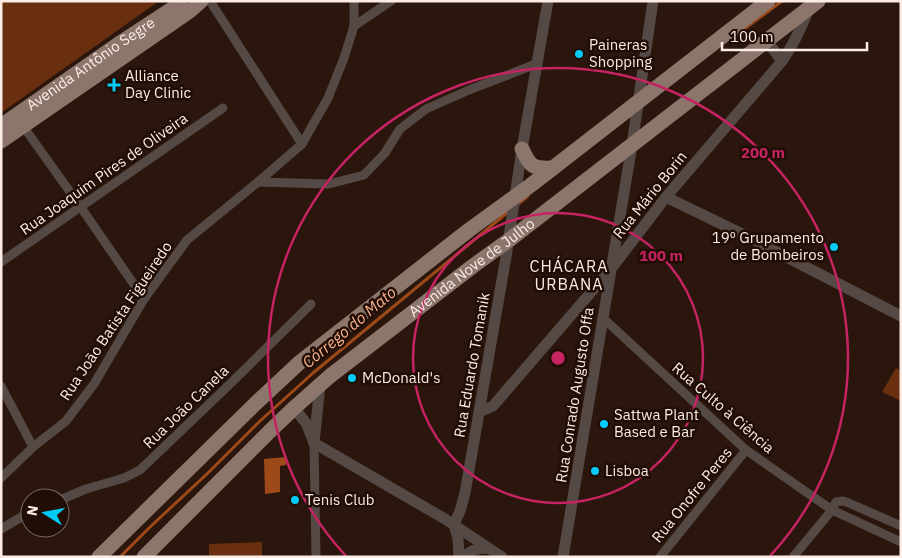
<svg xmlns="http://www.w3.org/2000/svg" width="902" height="558" font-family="'IBM Plex Sans',sans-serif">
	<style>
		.green { fill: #692f0e }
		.water { fill: #9e4a18 }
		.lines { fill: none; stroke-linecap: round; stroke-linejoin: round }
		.stream { stroke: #9e4a18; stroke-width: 3 }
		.minor { stroke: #544944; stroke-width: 9 }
		.tertiary { stroke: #544944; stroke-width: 11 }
		.primary { stroke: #8c766c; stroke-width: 15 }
		.ring { fill: none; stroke: #c52362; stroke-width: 2.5 }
		.poi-dot { fill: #03cbf9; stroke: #200d04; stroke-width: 2 }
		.labels { text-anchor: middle; stroke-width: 5; stroke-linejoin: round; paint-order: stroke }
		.poi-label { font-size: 15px; fill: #fbece6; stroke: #200d04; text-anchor: start }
		.street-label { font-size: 15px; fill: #fbece6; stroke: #200d04 }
		.neighbourhood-label { font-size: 16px; letter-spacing: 1px; fill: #fbece6; stroke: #200d04 }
		.water-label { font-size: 16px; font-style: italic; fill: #f8b290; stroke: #200d04 }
		.centre { fill: #c52362; stroke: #200d04; stroke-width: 2.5 }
		.ring-label { font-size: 15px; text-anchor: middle; font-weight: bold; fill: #c52362; stroke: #200d04; stroke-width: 5; stroke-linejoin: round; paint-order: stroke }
	</style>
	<rect width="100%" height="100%" fill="#2a160c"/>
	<g class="green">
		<path d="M1 1H159L1 113Z"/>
		<path d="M896 368 901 371V401L882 392Z"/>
		<path d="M262 542V557H209V544Z"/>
	</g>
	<path class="water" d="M286 457V465L280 466V492L265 494 264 459Z"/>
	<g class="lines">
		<g class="stream">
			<path d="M736 35 782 1"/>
			<path d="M517 205 528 196"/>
			<path d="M120 557 150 527 209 472 260 421 313 373 508 212"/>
		</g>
		<g class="minor">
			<path d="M210 1 302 144"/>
			<path d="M354 26 391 1"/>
			<path d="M23 126 80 206 144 299"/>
			<path d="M258 182 329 184 364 175 385 153 400 129 426 109 469 90 523 69 536 64"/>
			<path d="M1 262 223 108"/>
			<path d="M603 318 746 450 832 510 901 542"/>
			<path d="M1 386 33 447"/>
			<path d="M314 443 316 557"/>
			<path d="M1 478 33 447 66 421 94 384 144 299 187 240 258 182 302 144 328 98 344 58 354 26V1"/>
			<path d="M60 500 86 489 124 478 140 470 230 384 311 304"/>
			<path d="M1 529 30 512"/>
			<path d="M660 557 746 450"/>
			<path d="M793 557 832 510 836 502 843 501 849 503 901 526"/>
		</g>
		<g class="tertiary">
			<path d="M767 41 782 61"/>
			<path d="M666 197 738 232 901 316"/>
			<path d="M294 408 306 423 313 440"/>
			<path d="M479 412 493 406 611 269 666 197 782 61C794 44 802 27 809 8"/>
			<path d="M314 443 445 519 502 557"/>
			<path d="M314 443 320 385"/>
			<path d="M454 524 460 511 465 493 506 257 522 149 548 1"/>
			<path d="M454 524 458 539 459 557"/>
			<path d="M463 557C471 550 478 548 488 548"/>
			<path d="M563 557 632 145 653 1"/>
		</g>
		<g class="primary">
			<path id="s1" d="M1 126 123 41 175 7 180 1"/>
			<path d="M1 141 191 10 201 1"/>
			<path d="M522 149C530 167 533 169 553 168"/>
			<path d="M99 557 255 404 299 363 469 230 531 185 768 1"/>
			<path id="s2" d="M144 557 270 431 294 408 330 376 473 266 509 240 818 1"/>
		</g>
	</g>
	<g class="ring">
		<circle cx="558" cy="358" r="145"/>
		<path d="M346 556A290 290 0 1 1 770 556"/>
	</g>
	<g class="poi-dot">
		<circle cx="579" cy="54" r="5"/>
		<path d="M111.5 77.5h5v5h5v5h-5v5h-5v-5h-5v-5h5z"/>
		<circle cx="834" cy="247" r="5"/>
		<circle cx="352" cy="378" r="5"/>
		<circle cx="604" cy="424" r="5"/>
		<circle cx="595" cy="471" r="5"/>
		<circle cx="295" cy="500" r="5"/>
	</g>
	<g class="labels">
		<g class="poi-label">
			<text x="589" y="50">Paineras<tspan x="589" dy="17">Shopping</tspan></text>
			<text x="125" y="81">Alliance<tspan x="125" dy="17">Day Clinic</tspan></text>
			<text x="824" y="243" text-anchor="end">19º Grupamento<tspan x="824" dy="17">de Bombeiros</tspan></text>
			<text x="362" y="383">McDonald's</text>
			<text x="614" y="420">Sattwa Plant<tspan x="614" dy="17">Based e Bar</tspan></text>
			<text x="605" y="476">Lisboa</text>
			<text x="305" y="505">Tenis Club</text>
		</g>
		<g class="street-label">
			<text dy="5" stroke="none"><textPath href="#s1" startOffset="109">Avenida Antônio Segre</textPath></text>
			<text transform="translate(104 174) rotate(-35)" y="5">Rua Joaquim Pires de Oliveira</text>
			<text transform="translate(650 195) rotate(-51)" y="5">Rua Mário Borin</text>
			<text dy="5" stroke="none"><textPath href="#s2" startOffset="438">Avenida Nove de Julho</textPath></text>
			<text transform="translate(116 321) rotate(-56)" y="5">Rua João Batista Figueiredo</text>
			<text transform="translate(472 365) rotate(-80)" y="5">Rua Eduardo Tomanik</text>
			<text transform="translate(575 395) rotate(-81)" y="5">Rua Conrado Augusto Offa</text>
			<text transform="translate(186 407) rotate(-44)" y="5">Rua João Canela</text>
			<text transform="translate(723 408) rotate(41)" y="5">Rua Culto à Ciência</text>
			<text transform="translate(692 495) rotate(-51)" y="5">Rua Onofre Peres</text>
		</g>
		<g class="neighbourhood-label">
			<text x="569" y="272">CHÁCARA<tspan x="569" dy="18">URBANA</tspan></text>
		</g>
		<g class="water-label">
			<text transform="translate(349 327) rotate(-40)" y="6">Córrego do Mato</text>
		</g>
	</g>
	<circle cx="558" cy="358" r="8" class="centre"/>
	<g class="ring-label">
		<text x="763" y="158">200 m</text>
		<text x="661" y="261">100 m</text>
	</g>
	<rect width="902" height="558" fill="none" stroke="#fbece6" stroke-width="5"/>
	<g transform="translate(45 513) rotate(281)"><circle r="24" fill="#200d04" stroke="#78665e"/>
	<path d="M0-4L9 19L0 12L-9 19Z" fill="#03cbf9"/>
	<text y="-8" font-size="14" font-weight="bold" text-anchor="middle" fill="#fbece6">N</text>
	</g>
	<path d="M722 42v8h145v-8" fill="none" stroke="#fbece6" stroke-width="2.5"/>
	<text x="730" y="42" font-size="15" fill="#fbece6" stroke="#200d04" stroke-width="4" paint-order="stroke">100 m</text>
</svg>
